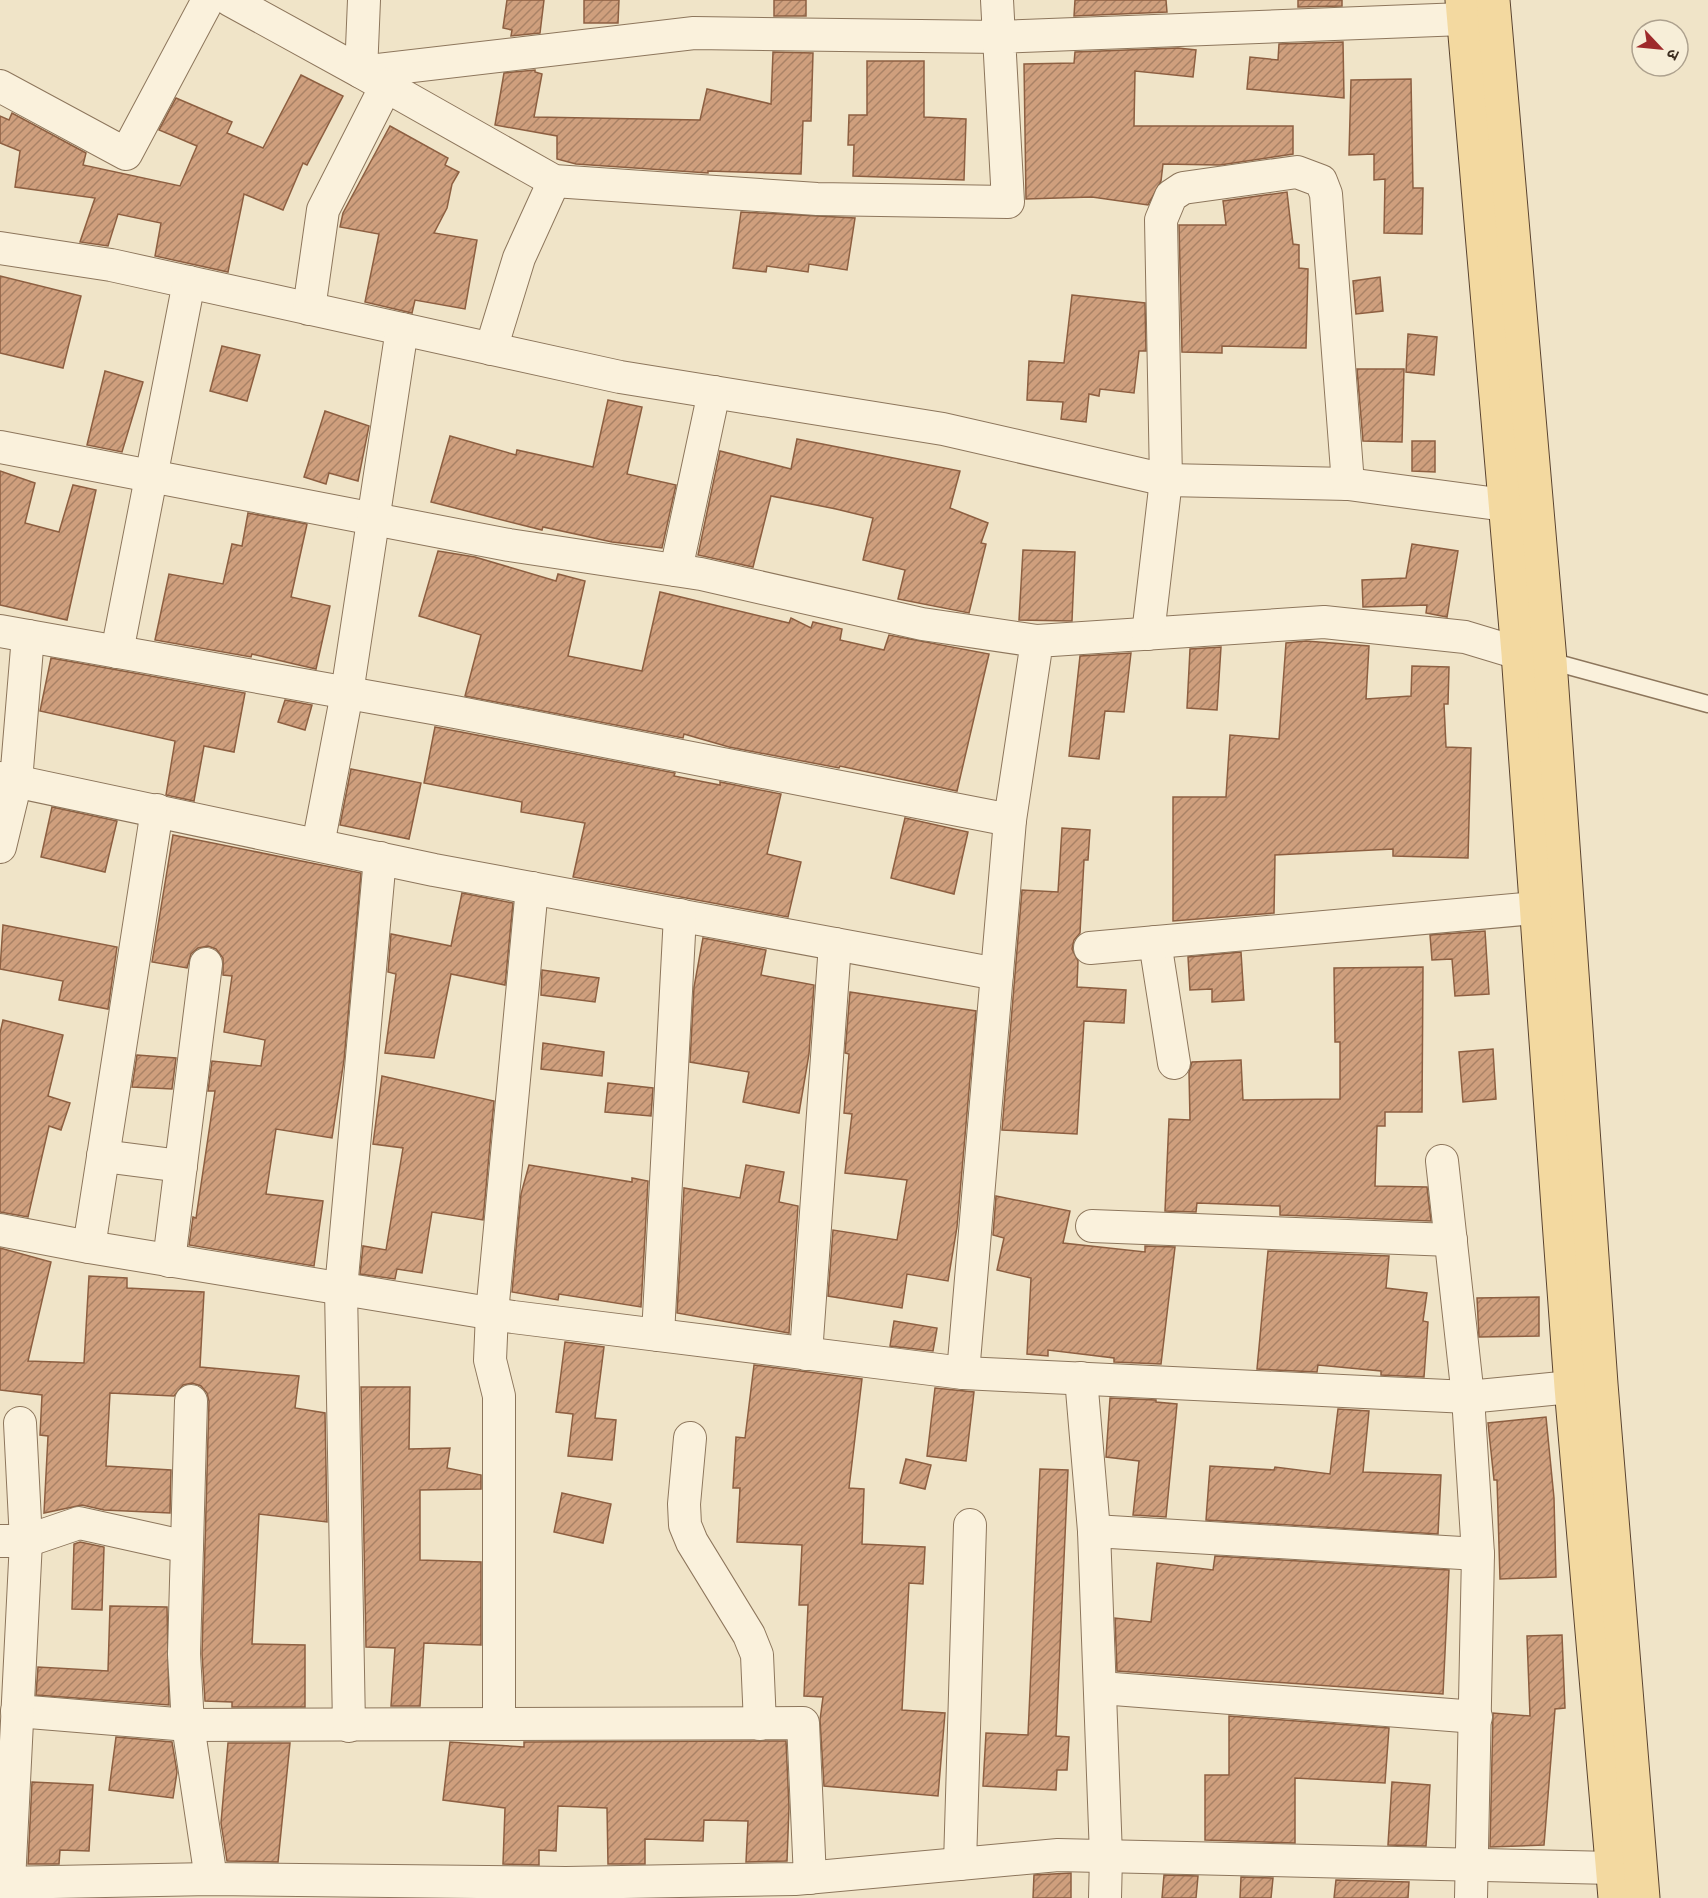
<svg xmlns="http://www.w3.org/2000/svg" width="1708" height="1898" font-family="'Noto Serif','Noto Sans Devanagari',serif">
	<style>
		.building { fill: url(#building-hatch); stroke: #8d5f41; stroke-width: 1.5 }
		.lines { fill: none; stroke-linecap: round; stroke-linejoin: round }
		.lane-casing { stroke: #8d765c; stroke-width: 19 }
		.street-casing { stroke: #8d765c; stroke-width: 34 }
		.primary-casing { stroke: #5b4430; stroke-width: 35 }
		.lane { stroke: #faf1dc; stroke-width: 16 }
		.street { stroke: #faf1dc; stroke-width: 32 }
		.primary { stroke: #f3d9a0; stroke-width: 33 }
	</style>
	<defs>
		<pattern id="building-hatch" width="6" height="6" patternUnits="userSpaceOnUse" patternTransform="scale(1.5)"><rect width="6" height="6" fill="#cf9f7d"/><path d="M-1 1l2-2M0 6l6-6M5 7l2-2" fill="none" stroke="#a98266"/></pattern>
	</defs>
	<rect width="100%" height="100%" fill="#f0e4c8"/>
	<g class="building">
		<path d="M507 0H544L540 33 511 36 512 30 503 28Z"/>
		<path d="M584 0H619L618 23H584Z"/>
		<rect x="774" y="0" width="32" height="16"/>
		<path d="M1075 0H1166L1167 12 1074 16Z"/>
		<path d="M1298 0H1342V6L1298 7Z"/>
		<path d="M1343 42 1344 98 1247 89 1250 57 1278 60 1279 44Z"/>
		<path d="M1178 48 1196 50 1193 77 1135 71 1134 126H1293V154L1220 165 1163 164 1161 181 1148 205 1092 197 1026 199 1024 64 1074 63 1075 52Z"/>
		<path d="M773 52 813 53 811 121H803L801 174 708 171V173L576 164 557 159V136L495 125 504 73 535 70V72L542 74 534 117 700 120 707 89 771 104Z"/>
		<path d="M867 61H924V117L966 119 964 180 853 176 854 145H848L849 115H867Z"/>
		<path d="M301 75 343 96 307 165 303 163 283 210 244 194 228 272 155 256 161 223 118 214 108 246 80 242 95 198 15 187 20 151 0 143V116L9 120 12 113 86 153 83 165 180 186 197 146 159 130 176 98 232 122 227 133 263 148Z"/>
		<path d="M1411 79 1413 188H1423L1422 234 1384 233 1385 179 1374 180V154L1349 155 1351 80Z"/>
		<path d="M390 126 448 158 445 165 459 172 452 184 447 208 434 233 477 240 465 309 415 300 412 313 365 302 379 234 340 227 343 213Z"/>
		<path d="M1287 192 1293 244 1299 245V268L1308 269 1306 348 1222 346V353L1182 352 1179 225H1226L1223 201Z"/>
		<path d="M741 212 855 218 847 270 809 264 808 272 767 266 766 272 733 268Z"/>
		<path d="M0 276 81 296 63 368 0 353Z"/>
		<path d="M1380 277 1383 311 1356 314 1353 281Z"/>
		<path d="M1072 295 1145 303 1146 351H1139L1134 393 1100 389 1099 396 1089 394 1086 422 1061 419 1063 402 1027 400 1029 361 1064 363Z"/>
		<path d="M1408 334 1437 337 1434 375 1406 372Z"/>
		<path d="M222 346 260 355 247 401 210 391Z"/>
		<path d="M1357 369H1404L1402 442 1363 441Z"/>
		<path d="M105 371 143 382 122 452 87 445Z"/>
		<path d="M608 400 642 407 627 474 676 485 662 548 612 542 543 527 542 530 431 502 450 436 516 455 517 450 593 467Z"/>
		<path d="M325 411 369 426 358 481 329 473 326 484 304 477Z"/>
		<path d="M797 439 960 471 950 508 988 523 981 543 986 544 969 613 898 599 905 570 863 560 873 518 836 509 771 496 753 567 698 555 720 451 791 469Z"/>
		<path d="M1412 441H1435V472L1412 471Z"/>
		<path d="M0 471 35 483 25 523 59 532 73 485 96 490 67 620 0 605Z"/>
		<path d="M248 513 307 524 291 597 330 606 316 669 252 654 251 657 155 640 169 574 223 584 232 544 242 546Z"/>
		<path d="M1412 544 1458 551 1447 617 1426 613 1427 605 1363 607 1362 580 1406 578Z"/>
		<path d="M1023 550 1075 552 1072 621 1019 620Z"/>
		<path d="M438 551 475 557 556 581 558 574 585 581 568 656 642 671 660 592 789 623 791 618 811 628 813 622 842 629 840 640 884 650 889 635 989 654 957 791 840 766 839 768 729 747 684 734 683 738 465 696 481 635 419 616Z"/>
		<path d="M1306 641 1369 646 1366 699 1411 696 1412 666 1449 667 1448 704H1444L1446 747 1471 748 1468 858 1393 856V849L1275 855 1274 913 1173 921V797H1226L1230 735 1279 739 1286 643Z"/>
		<path d="M1221 647 1217 710 1187 708 1190 649Z"/>
		<path d="M1131 653 1124 712 1105 711 1099 759 1069 756 1080 656Z"/>
		<path d="M51 658 245 693 234 752 204 746 194 801 166 795 175 741 40 711Z"/>
		<path d="M285 700 312 705 305 730 278 722Z"/>
		<path d="M435 727 675 773 674 776 720 785V782L781 794 767 854 801 862 788 917 573 877 585 823 521 812 522 802 424 783Z"/>
		<path d="M351 769 421 783 409 839 340 825Z"/>
		<path d="M52 807 117 821 105 872 41 857Z"/>
		<path d="M905 818 968 832 954 894 891 878Z"/>
		<path d="M1062 828 1090 830 1088 860H1084L1080 933 1074 940 1072 949 1078 961 1077 987 1126 990 1124 1023 1084 1021 1077 1134 1002 1130 1022 890 1058 892Z"/>
		<path d="M173 835 361 873 344 1060 332 1138 276 1129 266 1194 323 1201 314 1266 189 1245 193 1217 196 1218 215 1091H208L212 1061 261 1066 265 1040 224 1032 232 976 223 975V958L216 949 208 946 198 948 191 954 187 968 152 962Z"/>
		<path d="M462 893 513 903 505 985 451 974 434 1058 385 1053 396 974 388 972 391 934 451 946Z"/>
		<path d="M3 925 117 947 108 1009 59 1000 63 981 0 969Z"/>
		<path d="M1485 931 1489 994 1455 996 1452 959 1432 960 1430 935Z"/>
		<path d="M703 938 766 950 761 975 814 985 809 1054 799 1113 743 1102 749 1072 690 1062 694 987Z"/>
		<path d="M1241 952 1244 1000 1212 1002V989L1190 990 1188 957Z"/>
		<path d="M1423 967 1422 1112H1385V1126H1377L1375 1186 1427 1187 1431 1221 1280 1215V1206L1197 1203 1196 1212 1165 1211 1169 1119 1190 1120 1189 1072 1192 1062 1241 1060 1243 1100 1340 1099V1042H1335L1334 968Z"/>
		<path d="M542 970 599 978 595 1002 541 995Z"/>
		<path d="M850 992 976 1011 957 1227 948 1281 907 1274 902 1308 828 1296 833 1230 897 1240 907 1180 845 1173 852 1114 844 1113 849 1054 845 1053Z"/>
		<path d="M3 1020 63 1035 48 1096 70 1103 61 1130 49 1126 28 1217 0 1212V1033Z"/>
		<path d="M543 1043 604 1052 602 1076 541 1069Z"/>
		<path d="M1493 1049 1496 1099 1463 1102 1459 1052Z"/>
		<path d="M137 1055 176 1058 172 1089 132 1087Z"/>
		<path d="M382 1076 494 1101 483 1220 432 1212 422 1273 397 1269 395 1279 360 1274 363 1246 386 1250 403 1148 373 1144Z"/>
		<path d="M608 1083 653 1088 651 1116 605 1112Z"/>
		<path d="M529 1165 632 1182V1178L648 1181 641 1307 559 1294 558 1300 512 1292 521 1194Z"/>
		<path d="M746 1165 784 1172 779 1202 798 1206 789 1333 677 1313 684 1188 740 1198Z"/>
		<path d="M996 1196 1070 1211 1063 1243 1145 1252V1246L1175 1247 1161 1364 1114 1362V1358L1048 1350V1356L1027 1354 1031 1278 997 1270 1004 1238 993 1235Z"/>
		<path d="M0 1248 51 1262 28 1361 84 1363 89 1276 127 1278V1288L204 1292 200 1367 299 1376 295 1408 325 1413 327 1522 259 1514 252 1644 305 1645V1707H232V1702L205 1701 202 1654 209 1401 207 1393 201 1386 192 1383 183 1385 174 1396 110 1393 106 1466 171 1470 170 1513 104 1510 82 1505 44 1513 48 1436 40 1435 42 1395 0 1390Z"/>
		<path d="M1268 1251 1389 1256 1386 1288 1427 1293 1423 1321 1428 1322 1424 1377 1381 1375V1371L1318 1365 1317 1372 1257 1369Z"/>
		<path d="M1539 1297V1336L1479 1337 1477 1298Z"/>
		<path d="M894 1321 937 1328 933 1351 890 1346Z"/>
		<path d="M565 1342 604 1347 595 1418 616 1420 612 1460 568 1456 573 1414 556 1412Z"/>
		<path d="M754 1365 862 1379 849 1488 864 1489 862 1544 925 1547 923 1584 909 1583 902 1710 945 1713 938 1796 824 1786 820 1720 823 1697 804 1696 808 1605H799L802 1545 737 1542 740 1488H733L736 1437 745 1438Z"/>
		<path d="M361 1387H410L409 1449 450 1448 447 1468 481 1475V1489L420 1490V1560L481 1562V1645L424 1643 420 1706H391L395 1648 366 1647Z"/>
		<path d="M935 1388 974 1392 966 1461 927 1456Z"/>
		<path d="M1110 1398 1156 1400V1402L1177 1404 1166 1517 1133 1515 1139 1461 1106 1457Z"/>
		<path d="M1338 1409 1369 1411 1363 1472 1441 1475 1438 1534 1206 1520 1210 1466 1274 1470 1275 1467 1330 1474Z"/>
		<path d="M1546 1417 1554 1498 1556 1577 1500 1579 1497 1480H1494L1488 1423Z"/>
		<path d="M906 1459 931 1465 925 1489 900 1483Z"/>
		<path d="M1040 1469 1068 1470 1056 1736 1069 1737 1067 1770H1057L1056 1790 983 1786 986 1733 1028 1735Z"/>
		<path d="M562 1493 611 1504 603 1543 554 1532Z"/>
		<path d="M80 1542 104 1547 102 1610 72 1609 74 1544Z"/>
		<path d="M1215 1556 1449 1570 1443 1694 1117 1671 1115 1618 1151 1622 1157 1563 1213 1570Z"/>
		<path d="M110 1606 167 1607 169 1705 36 1695 38 1667 108 1671Z"/>
		<path d="M1562 1635 1565 1708 1555 1709 1544 1845 1490 1847 1493 1713 1530 1716 1527 1636Z"/>
		<path d="M1229 1716 1389 1728 1385 1783 1295 1778V1843L1205 1840V1775H1229Z"/>
		<path d="M116 1737 172 1742 177 1772 173 1798 109 1790Z"/>
		<path d="M786 1741 789 1807 787 1861 746 1862 748 1821 704 1820 703 1841 645 1839V1864H608L607 1808 558 1806 556 1851 539 1850V1865L503 1864 505 1808 443 1800 450 1742 524 1747V1742Z"/>
		<path d="M228 1743H290L278 1862 227 1861 221 1823Z"/>
		<path d="M32 1782 93 1785 89 1851 60 1850 59 1864H28Z"/>
		<path d="M1392 1782 1430 1785 1426 1846 1388 1845Z"/>
		<path d="M1071 1873V1898H1033L1034 1875Z"/>
		<path d="M1164 1875 1198 1876 1196 1898H1162Z"/>
		<path d="M1241 1877 1273 1878 1271 1898H1240Z"/>
		<path d="M1336 1880 1409 1882 1408 1898H1334Z"/>
	</g>
	<g class="lines">
		<g class="lane-casing">
			<path id="lane" d="M1550 661 1708 704"/>
		</g>
		<g class="street-casing">
			<g id="street">
				<path d="M230 0 361 72 694 33 999 37 997 0"/>
				<path d="M364 0 361 72 554 181 817 199 1008 202 999 37 1463 19"/>
				<path d="M0 86 126 154 208 0"/>
				<path d="M0 248 111 265 620 377 943 429 1166 480 1348 484 1505 505"/>
				<path d="M309 309 323 210 386 86"/>
				<path d="M491 349 519 258 554 181"/>
				<path d="M0 447 509 545 701 574 922 624 1037 641"/>
				<path d="M676 570 714 392"/>
				<path d="M0 631 455 712 1010 820 1037 641 1324 622 1465 637 1518 653"/>
				<path d="M1148 634 1166 480 1161 220 1171 196 1183 188 1297 172 1321 181 1326 194 1348 484"/>
				<path d="M117 652 189 282"/>
				<path d="M0 778 434 870 997 974"/>
				<path d="M318 845 347 693 402 329"/>
				<path d="M0 847 16 781 28 636"/>
				<path d="M1155 942 1174 1063"/>
				<path d="M1090 948 1535 908"/>
				<path d="M103 1156 181 1166"/>
				<path d="M1442 1161 1468 1397 1478 1554 1471 1898"/>
				<path d="M1092 1226 1451 1240"/>
				<path d="M0 1230 89 1247 513 1317 963 1373 1468 1397 1571 1387"/>
				<path d="M89 1247 157 810"/>
				<path d="M169 1261 206 964"/>
				<path d="M658 1335 680 915"/>
				<path d="M806 1354 835 944"/>
				<path d="M963 1373 1010 820"/>
				<path d="M1081 1378 1094 1531 1106 1856 1105 1898"/>
				<path d="M191 1401 184 1654 188 1725 211 1879"/>
				<path d="M690 1438 684 1504 685 1525 692 1542 749 1635 757 1655 760 1724"/>
				<path d="M1094 1531 1478 1554"/>
				<path d="M0 1541H26L79 1523 187 1547"/>
				<path d="M1101 1688 1476 1717"/>
				<path d="M17 1711 188 1725 803 1723 810 1878"/>
				<path d="M499 1724V1396L490 1360 492 1313 532 888"/>
				<path d="M349 1726 341 1289 380 858"/>
				<path d="M960 1864 970 1525"/>
				<path d="M9 1882 26 1541 20 1423"/>
				<path d="M0 1883 211 1879 566 1883 795 1879 1058 1855 1613 1868"/>
			</g>
		</g>
		<g class="primary-casing">
			<g id="primary">
				<path d="M1462 0 1518 653 1571 1387 1615 1898"/>
				<path d="M1493 0 1550 661 1601 1384 1643 1898"/>
			</g>
		</g>
		<use href="#lane" class="lane"/>
		<use href="#street" class="street"/>
		<use href="#primary" class="primary"/>
	</g>
	<g transform="translate(1660 48) rotate(116)"><circle r="28" fill="#f7eed8" stroke="#ada18e" stroke-width="1.5"/>
	<path d="M0-4.5L10 22L0 15L-10 22Z" fill="#9e2a2b"/>
	<text y="-9" font-size="16" font-weight="bold" text-anchor="middle" fill="#3d2e20">उ</text>
	</g>
</svg>
